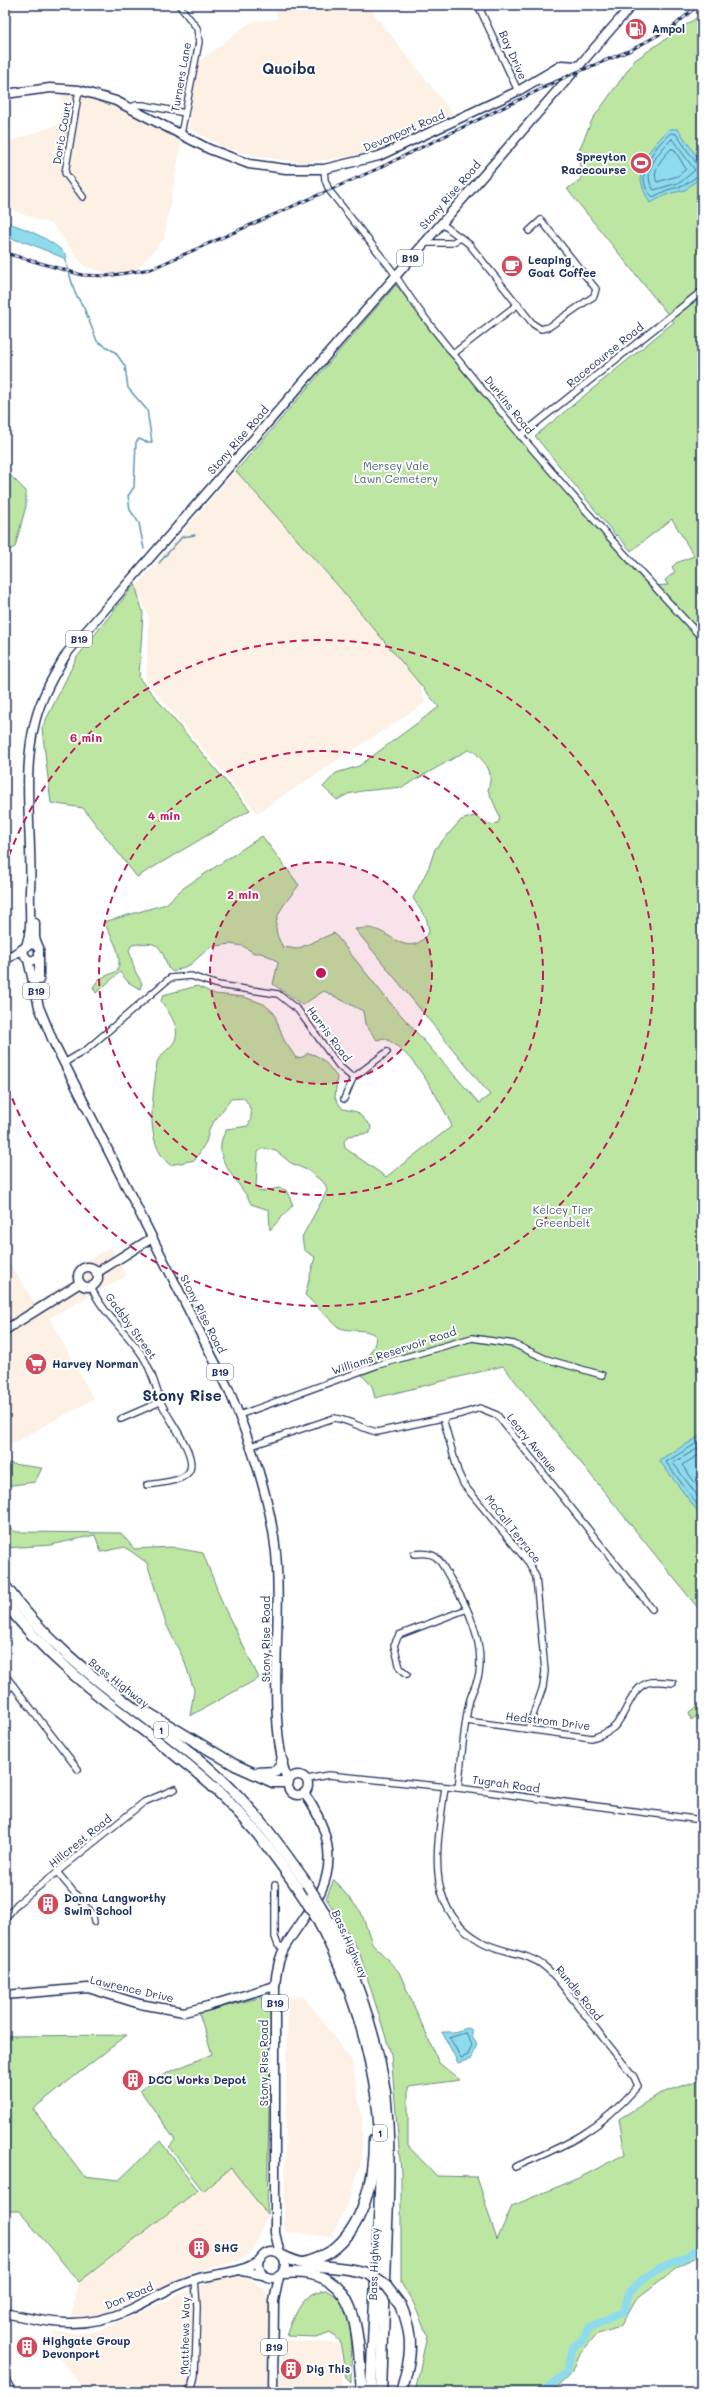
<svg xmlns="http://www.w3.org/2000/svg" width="707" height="2397" font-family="Mali,sans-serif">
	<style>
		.built { fill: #fdf0e4 }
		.green { fill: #bde6a2; stroke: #6c8a80 }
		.water { fill: #8ddbec; stroke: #5f96b3 }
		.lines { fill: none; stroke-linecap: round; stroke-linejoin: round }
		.shore { stroke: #497497; stroke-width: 1 }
		.stream { stroke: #5f96b3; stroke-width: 1.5 }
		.river { stroke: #8ddbec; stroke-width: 8 }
		.street-casing { stroke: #1b2f5e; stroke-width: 8 }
		.secondary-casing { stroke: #1b2f5e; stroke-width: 11 }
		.primary-casing { stroke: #1b2f5e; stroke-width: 11 }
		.highway-casing { stroke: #1b2f5e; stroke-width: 13 }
		.street { stroke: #fff; stroke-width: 5.5 }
		.secondary { stroke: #fff; stroke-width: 8 }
		.primary { stroke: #fff; stroke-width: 8 }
		.highway { stroke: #fff; stroke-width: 10 }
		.rail-casing { stroke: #1b2f5e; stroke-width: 3 }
		.rail { stroke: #fff; stroke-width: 1.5; stroke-dasharray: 4.5; stroke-linecap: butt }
		.highway-bridge-casing { stroke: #1b2f5e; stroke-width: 13; stroke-linecap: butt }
		.highway-bridge { stroke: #fff; stroke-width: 10 }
		.ring { fill: none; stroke: #c2185b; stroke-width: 2; stroke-dasharray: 7 5 }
		.labels { text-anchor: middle; stroke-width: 4; stroke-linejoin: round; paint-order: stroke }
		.shield { fill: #fff; stroke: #5f6d8e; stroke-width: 1 }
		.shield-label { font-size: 10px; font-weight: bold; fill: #1b2f5e }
		.poi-label { font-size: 11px; font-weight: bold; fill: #1b2f5e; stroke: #fff; text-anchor: start }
		.street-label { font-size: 11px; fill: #1b2f5e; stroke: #fff }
		.park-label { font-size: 11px; fill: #445d6f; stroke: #fff }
		.district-label { font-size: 15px; font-weight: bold; fill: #1b2f5e; stroke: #fff }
		.centre { fill: #c2185b; stroke: #fff; stroke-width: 2 }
		.ring-label { font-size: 12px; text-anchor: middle; font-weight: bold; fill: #c2185b; stroke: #fff; stroke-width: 4; stroke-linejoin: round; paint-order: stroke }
	</style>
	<rect width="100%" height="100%" fill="#fff"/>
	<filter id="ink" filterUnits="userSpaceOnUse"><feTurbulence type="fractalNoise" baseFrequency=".025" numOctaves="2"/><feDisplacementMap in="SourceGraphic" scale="8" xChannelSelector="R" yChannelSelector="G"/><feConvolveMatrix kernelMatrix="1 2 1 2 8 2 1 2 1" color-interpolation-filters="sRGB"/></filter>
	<g filter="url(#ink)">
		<g class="built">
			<path d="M275 5H367L453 114 390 146 364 154 305 163 254 156 221 146 189 128 193 90 199 62 251 22 277 19Z"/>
			<path d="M62 91 99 98 135 115 181 142 164 239 136 271 109 274 84 266 53 225 5 207V143L60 124Z"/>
			<path d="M239 466 420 685 425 703 257 813 146 681 149 618 136 587Z"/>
			<path d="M111 1247 126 1276 49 1318 94 1399 5 1447V1256L35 1303 71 1280 74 1268Z"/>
			<path d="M303 1996 352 2061 362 2120V2159L350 2198 331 2237 284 2231 288 1998Z"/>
			<path d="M231 2168 267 2214 254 2249 241 2260 191 2273 116 2309 88 2318 70 2320 79 2282 198 2190 203 2191Z"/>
			<path d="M220 2277H248L264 2288 270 2304 271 2392H86L54 2351 53 2331 76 2334 103 2329Z"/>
			<path d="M282 2339 340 2344 342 2392H279Z"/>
		</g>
		<g class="green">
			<path d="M702 14V1613L503 1366 375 1398 372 1386 359 1372C361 1358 375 1355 376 1336 366 1327 350 1333 338 1327L305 1295 315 1257 304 1250 302 1237 325 1195 327 1190 325 1184 309 1171 291 1163 276 1151 263 1148 258 1152 256 1187 260 1192 279 1188 286 1190 293 1205 270 1230 269 1210 251 1204C240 1179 207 1159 227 1129L248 1126C254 1115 251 1107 244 1098L231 1099 210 1127 206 1142 195 1160 170 1165C142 1141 154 1096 157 1062 161 1053 169 1050 174 1042 182 1029 168 1011 161 1001L163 995 197 986 215 994 244 997 264 1004 274 1013 284 1040 296 1058 303 1057 308 1053C322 1055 329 1067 337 1077L335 1098 339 1104 343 1109 357 1112 371 1126 370 1133 348 1136 344 1141 345 1148 386 1177 452 1126C438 1097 413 1051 384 1038L377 1040 365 1024 363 1011 324 991 302 1005 273 984 278 963 273 958 261 953H254L243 946 230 944 210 947 191 964 173 972 168 968C160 943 158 941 132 945L129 950 135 971 142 983 140 989 128 982 120 972 96 993 93 987 99 979 117 971C124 955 111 937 104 922L166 904 182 889 262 836 299 885C283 907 266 920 283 947L297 949 334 933 386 998 479 1103 490 1095 355 929C360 929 368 927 374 929 393 934 410 960 429 932L427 920 413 898 429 867 435 849 461 820 474 816 492 825 498 823 500 817 488 790C494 770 487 766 474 751L468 750 403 787 362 791 348 794 337 800 323 787 336 773 359 766 439 707 340 588 236 471 396 285 523 444 646 583 649 586 668 585 665 580 675 572 672 567 676 563 694 556 672 519 631 551 617 535 616 536 535 436 674 322 567 189 581 179 580 148 592 120 635 60Z"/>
			<path d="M5 470 26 491V506L15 547 5 552Z"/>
			<path d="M135 584 143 613 139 678 250 810 137 877 83 808 51 803 42 728 77 657Z"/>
			<path d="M5 786 6 787 9 887 5 880Z"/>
			<path d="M5 1463 42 1468 35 1482 5 1486Z"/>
			<path d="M5 1524 16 1532 121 1533 134 1549 170 1547 203 1553 224 1607 259 1678 190 1716 194 1690 184 1660 166 1624 147 1563 125 1547 101 1552 95 1535 51 1545 5 1548Z"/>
			<path d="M702 1703V1713L691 1720 689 1712Z"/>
			<path d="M334 1880 361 1912 372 1943 399 1972 439 2063 460 2080 408 2087V2146L437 2176 477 2177 497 2240 512 2206 581 2177 625 2154 619 2119 659 2094 702 2079V2254L679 2266 636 2299 620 2327 595 2335 580 2353 573 2372 552 2392H415L427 2335 413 2302 401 2283V2172L391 2054 359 1951 326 1898Z"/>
			<path d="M267 1996 271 1998 267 2214 231 2168 203 2191 169 2147 175 2140 140 2090 169 2072 212 2054 199 2013Z"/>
			<path d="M127 2035 33 2109 84 2176 119 2180 160 2141 198 2190 79 2282 19 2211H5V2036Z"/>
			<path d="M326 2290C331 2294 338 2297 341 2302 355 2325 351 2357 351 2383L346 2378 340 2341 330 2332 317 2337 287 2336C294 2316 302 2292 326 2290Z"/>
		</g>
		<g class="water">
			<path d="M669 129H678L702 164V176L685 190 668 194 650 203C630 168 645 155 669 129Z"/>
			<path d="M5 222C25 228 54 240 67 256L66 259 28 243 5 237Z"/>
			<path d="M702 1435V1517L659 1460Z"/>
			<path d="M468 2028 472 2030V2037L477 2044 471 2059 458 2063 442 2032H454Z"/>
		</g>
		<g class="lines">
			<g class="shore">
				<path d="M672 139 695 170 681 182 654 190C640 173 659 151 672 139Z"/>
				<path d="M671 149H674L686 169 678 176 657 182C651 170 663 157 671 149Z"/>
				<path d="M702 165 697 164 676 134 671 133C654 146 631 178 653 197L667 190 683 186 702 173"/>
				<path d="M702 1440 666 1462 702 1511"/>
				<path d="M702 1446 673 1463 702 1502"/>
				<path d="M702 1453 682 1465 702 1492"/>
				<path d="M466 2033 472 2045 468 2055 461 2058 450 2038Z"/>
			</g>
			<g class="stream">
				<path d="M65 259 75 293 84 308 97 341 115 352 125 366 128 388 147 410 152 442H146L139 439 136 442 134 487 128 496 130 510 139 523 144 549"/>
				<path d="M159 563 182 537 195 535"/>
			</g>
			<path class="river" d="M542 2392 567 2372 571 2352 574 2346 583 2340 589 2328 624 2311 629 2292 643 2279 661 2267 681 2260 702 2246"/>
			<g class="street-casing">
				<g id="street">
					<path d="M179 5 197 28 199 42 181 134"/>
					<path d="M478 5 518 91"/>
					<path d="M79 90 65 173 83 197"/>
					<path d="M130 108 136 105H143L185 113"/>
					<path d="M324 169 325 180 329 190 392 270C420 315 454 355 487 395 556 479 628 559 702 638"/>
					<path d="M441 223 469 244 533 324 541 329 549 327 594 296 596 289 541 220 529 231"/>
					<path d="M423 243H451L461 238"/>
					<path d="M453 354 518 304"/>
					<path d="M520 436 702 291"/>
					<path d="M64 1063 86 1050 170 978 191 976 218 985 278 994 298 1010 339 1066 353 1078 387 1052"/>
					<path d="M344 1099 353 1078"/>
					<path d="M91 1286C101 1312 127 1332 142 1355 152 1370 155 1385 161 1402 166 1417 201 1458 188 1473 180 1482 159 1483 147 1485"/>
					<path d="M239 1415 378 1365 472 1338 514 1344 546 1359 602 1375"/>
					<path d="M443 1418 458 1472 464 1485 529 1563 536 1577 545 1671 543 1687 528 1729"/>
					<path d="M121 1419 160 1402"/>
					<path d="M251 1446 334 1418C350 1420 362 1429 377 1432L461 1414 480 1408 497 1415 652 1609"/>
					<path d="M414 1554C439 1551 439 1560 451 1580 468 1606 484 1642 479 1674 477 1684 471 1693 469 1703 463 1730 462 1760 458 1788"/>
					<path d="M407 1674 400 1668 394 1645 399 1635 467 1609"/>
					<path d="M5 1675 78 1769"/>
					<path d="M5 1692 13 1685"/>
					<path d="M467 1721 592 1738C600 1735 608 1733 614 1727 627 1715 631 1685 651 1682 658 1681 666 1682 673 1683"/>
					<path d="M308 1779 328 1775 458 1788 702 1820"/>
					<path d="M445 1787C438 1844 421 1908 482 1942 502 1953 526 1952 544 1966 557 1976 566 1991 576 2003 595 2028 615 2053 634 2077L638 2086C599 2131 569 2144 515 2167"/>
					<path d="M57 1872 93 1915 94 1922"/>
					<path d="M275 1885V1937L278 1945 284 1948"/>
					<path d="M5 1919 17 1904 144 1802 175 1789"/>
					<path d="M5 2378 13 2392"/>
					<path d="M187 2392 193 2385 195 2375 197 2307 195 2279"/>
					<path d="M698 2392 702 2383"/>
				</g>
			</g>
			<g class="secondary-casing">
				<g id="secondary">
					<path d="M542 81 577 67"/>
					<path d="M5 94 50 88 79 90 116 101 209 149 249 164 286 169H324L379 156 518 91 562 65 577 66"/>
					<path d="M5 960 24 948"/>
					<circle cx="88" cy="1277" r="10"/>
					<path d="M96 1273 152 1238"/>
					<path d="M5 1330 80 1283"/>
					<path d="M5 1995 88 1988 140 2004 184 2012 208 2006 275 1986"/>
					<path d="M242 2271 263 2275"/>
					<path d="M5 2313C48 2323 84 2330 127 2311 149 2301 171 2286 195 2279 217 2273 243 2274 261 2259"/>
				</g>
			</g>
			<g class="primary-casing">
				<g id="primary">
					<path d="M35 923V938L39 948"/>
					<path d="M26 946C33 928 29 909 30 891 33 835 21 777 35 722 41 697 54 675 67 653L632 5"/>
					<path d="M38 958 31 961 26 958 23 952 26 946 33 944 39 948V980"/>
					<path d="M28 960 39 1007 53 1041 229 1390C250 1442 270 1496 276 1553 283 1627 267 1701 285 1774L289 1779"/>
					<circle cx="298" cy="1785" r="10"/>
					<circle cx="272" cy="2265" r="13"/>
					<path d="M280 2254 275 2233V1986C276 1973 278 1959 285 1947 296 1928 311 1911 321 1891 337 1857 325 1822 304 1793"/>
					<path d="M273 2392 274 2301 279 2277"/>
				</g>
			</g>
			<g class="highway-casing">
				<g id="highway">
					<path d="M5 1586C63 1667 140 1707 212 1771 250 1804 278 1843 307 1884"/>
					<path d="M5 1602C57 1672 129 1716 195 1771 240 1808 273 1851 305 1899"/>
					<path d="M143 1710 235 1765 273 1782H288"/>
					<path d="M257 1773 275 1772 281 1766 282 1761"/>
					<path d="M324 1912C351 1961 377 2036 385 2092 390 2136 389 2181 387 2225 385 2281 383 2336 381 2392"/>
					<path d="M315 1915C347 1973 368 2036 377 2101 383 2149 380 2196 378 2244 375 2293 373 2342 371 2392"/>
					<path d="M283 2256C308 2270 342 2264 369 2274"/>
					<path d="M304 2263C313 2260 322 2257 330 2252 364 2228 374 2179 374 2140"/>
					<path d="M284 2273C362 2266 357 2335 362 2392"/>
					<path d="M401 2306C415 2338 411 2359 401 2392"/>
				</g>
			</g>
			<use href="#street" class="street"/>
			<use href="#secondary" class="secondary"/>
			<use href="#primary" class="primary"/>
			<use href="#highway" class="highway"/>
			<g class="rail-casing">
				<path id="rail" d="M5 253 82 275 107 276 151 269 377 169 570 75 631 50 673 27 698 5"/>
			</g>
			<use href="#rail" class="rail"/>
			<g class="highway-bridge-casing">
				<g id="highway-bridge">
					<path d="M307 1884 324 1912"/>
					<path d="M305 1899 315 1915"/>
					<path d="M369 2274 386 2286 401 2306"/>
				</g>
			</g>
			<use href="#highway-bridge" class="highway-bridge"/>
		</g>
	</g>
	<circle cx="321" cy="973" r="111" fill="#c2185b" fill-opacity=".12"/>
	<g class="ring">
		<circle cx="321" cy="973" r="111"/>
		<circle cx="321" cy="973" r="222"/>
		<path d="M5 867A333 333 0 1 1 5 1079"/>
	</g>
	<defs>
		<g id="fuel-disc" transform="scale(1.15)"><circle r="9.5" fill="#d1495b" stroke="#fff"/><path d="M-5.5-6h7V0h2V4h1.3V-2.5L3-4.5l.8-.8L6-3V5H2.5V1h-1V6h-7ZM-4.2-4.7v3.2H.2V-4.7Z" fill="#fff"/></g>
		<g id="stadium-disc" transform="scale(1.15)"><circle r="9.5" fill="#d1495b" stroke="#fff"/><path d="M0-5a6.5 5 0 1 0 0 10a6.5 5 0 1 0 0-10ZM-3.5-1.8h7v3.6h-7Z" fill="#fff"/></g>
		<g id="cafe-disc" transform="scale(1.15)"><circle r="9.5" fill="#d1495b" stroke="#fff"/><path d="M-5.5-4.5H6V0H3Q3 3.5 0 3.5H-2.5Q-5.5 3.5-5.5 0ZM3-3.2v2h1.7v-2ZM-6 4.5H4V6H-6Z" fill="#fff"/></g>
		<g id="supermarket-disc" transform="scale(1.15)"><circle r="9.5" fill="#d1495b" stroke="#fff"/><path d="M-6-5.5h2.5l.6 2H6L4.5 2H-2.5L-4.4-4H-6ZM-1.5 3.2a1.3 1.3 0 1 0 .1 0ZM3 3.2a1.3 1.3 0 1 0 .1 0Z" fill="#fff"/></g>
		<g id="building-disc" transform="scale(1.15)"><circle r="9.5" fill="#d1495b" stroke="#fff"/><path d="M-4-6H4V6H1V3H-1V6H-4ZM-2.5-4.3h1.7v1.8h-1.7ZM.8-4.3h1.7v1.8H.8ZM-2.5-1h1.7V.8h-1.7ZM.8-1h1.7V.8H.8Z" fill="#fff"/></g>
	</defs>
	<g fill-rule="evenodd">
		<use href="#fuel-disc" x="636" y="29"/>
		<use href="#stadium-disc" x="641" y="163"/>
		<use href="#cafe-disc" x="512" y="266"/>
		<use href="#supermarket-disc" x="36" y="1364"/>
		<use href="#building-disc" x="48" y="1904"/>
		<use href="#building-disc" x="133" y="2080"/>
		<use href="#building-disc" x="199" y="2248"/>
		<use href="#building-disc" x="27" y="2347"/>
		<use href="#building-disc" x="291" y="2369"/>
	</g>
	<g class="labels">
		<g class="shield">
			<rect x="397" y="250" width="26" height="16" rx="3"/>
			<rect x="66" y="631" width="26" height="16" rx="3"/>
			<rect x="23" y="983" width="26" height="16" rx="3"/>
			<rect x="207" y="1364" width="26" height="16" rx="3"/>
			<rect x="154" y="1722" width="14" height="16" rx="3"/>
			<rect x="262" y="1995" width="26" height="16" rx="3"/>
			<rect x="373" y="2125" width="14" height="16" rx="3"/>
			<rect x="261" y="2339" width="26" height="16" rx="3"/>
		</g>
		<g class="shield-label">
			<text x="410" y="262">B19</text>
			<text x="79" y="643">B19</text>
			<text x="36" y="995">B19</text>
			<text x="220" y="1376">B19</text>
			<text x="161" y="1734">1</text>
			<text x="275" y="2007">B19</text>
			<text x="380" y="2137">1</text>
			<text x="274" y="2351">B19</text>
		</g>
		<g class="poi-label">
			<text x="652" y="33">Ampol</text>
			<text x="626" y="161" text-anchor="end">Spreyton<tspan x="626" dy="13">Racecourse</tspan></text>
			<text x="528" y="264">Leaping<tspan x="528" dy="13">Goat Coffee</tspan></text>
			<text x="52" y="1368">Harvey Norman</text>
			<text x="64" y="1902">Donna Langworthy<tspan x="64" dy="13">Swim School</tspan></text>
			<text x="148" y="2084">DCC Works Depot</text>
			<text x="214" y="2252">SHG</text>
			<text x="42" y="2345">Highgate Group<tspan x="42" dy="13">Devonport</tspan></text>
			<text x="306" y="2373">Dig This</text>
		</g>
		<g class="street-label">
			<text transform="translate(513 55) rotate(66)" y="4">Bay Drive</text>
			<text transform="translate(181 77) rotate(-80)" y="4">Turners Lane</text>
			<text transform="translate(404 131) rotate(-23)" y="4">Devonport Road</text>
			<text transform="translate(62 133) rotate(-80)" y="4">Doric Court</text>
			<text transform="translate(450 195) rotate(-49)" y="4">Stony Rise Road</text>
			<text transform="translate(605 355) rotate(-39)" y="4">Racecourse Road</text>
			<text transform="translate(509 405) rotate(51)" y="4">Durkins Road</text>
			<text transform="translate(238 440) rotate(-49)" y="4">Stony Rise Road</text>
			<text transform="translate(329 1034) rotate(53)" y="4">Harris Road</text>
			<text transform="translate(203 1314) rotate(63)" y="4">Stony Rise Road</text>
			<text transform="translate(131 1326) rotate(54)" y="4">Gadsby Street</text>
			<text transform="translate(394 1351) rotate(-18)" y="4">Williams Reservoir Road</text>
			<text transform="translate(532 1443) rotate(51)" y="4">Leary Avenue</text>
			<text transform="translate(513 1529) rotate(52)" y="4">McCall Terrace</text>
			<text transform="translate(266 1639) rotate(-90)" y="4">Stony Rise Road</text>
			<text transform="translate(119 1683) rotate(38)" y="4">Bass Highway</text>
			<text transform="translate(548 1721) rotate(7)" y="4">Hedstrom Drive</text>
			<text transform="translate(506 1784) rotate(8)" y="4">Tugrah Road</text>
			<text transform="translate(80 1841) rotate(-39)" y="4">Hillcrest Road</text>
			<text transform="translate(350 1944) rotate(66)" y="4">Bass Highway</text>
			<text transform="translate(132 1989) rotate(13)" y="4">Lawrence Drive</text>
			<text transform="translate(579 1993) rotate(51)" y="4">Rundle Road</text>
			<text transform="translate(264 2063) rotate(-90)" y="4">Stony Rise Road</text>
			<text transform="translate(374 2264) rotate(-88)" y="4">Bass Highway</text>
			<text transform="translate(129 2296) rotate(-23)" y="4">Don Road</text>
			<text transform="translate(185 2336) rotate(-89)" y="4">Matthews Way</text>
		</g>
		<g class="park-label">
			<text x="396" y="470">Mersey Vale<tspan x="396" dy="13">Lawn Cemetery</tspan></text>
			<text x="563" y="1214">Kelcey Tier<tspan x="563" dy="13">Greenbelt</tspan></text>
		</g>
		<g class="district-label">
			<text x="289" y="74">Quoiba</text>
			<text x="182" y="1401">Stony Rise</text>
		</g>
	</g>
	<circle cx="321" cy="973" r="6" class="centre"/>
	<g class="ring-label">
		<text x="86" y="742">6 min</text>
		<text x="164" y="820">4 min</text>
		<text x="243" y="899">2 min</text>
	</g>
	<rect width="707" height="2397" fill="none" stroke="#fff" stroke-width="20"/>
	<rect x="10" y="10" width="687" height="2377" fill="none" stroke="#1b2f5e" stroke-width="1.5" filter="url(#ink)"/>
</svg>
